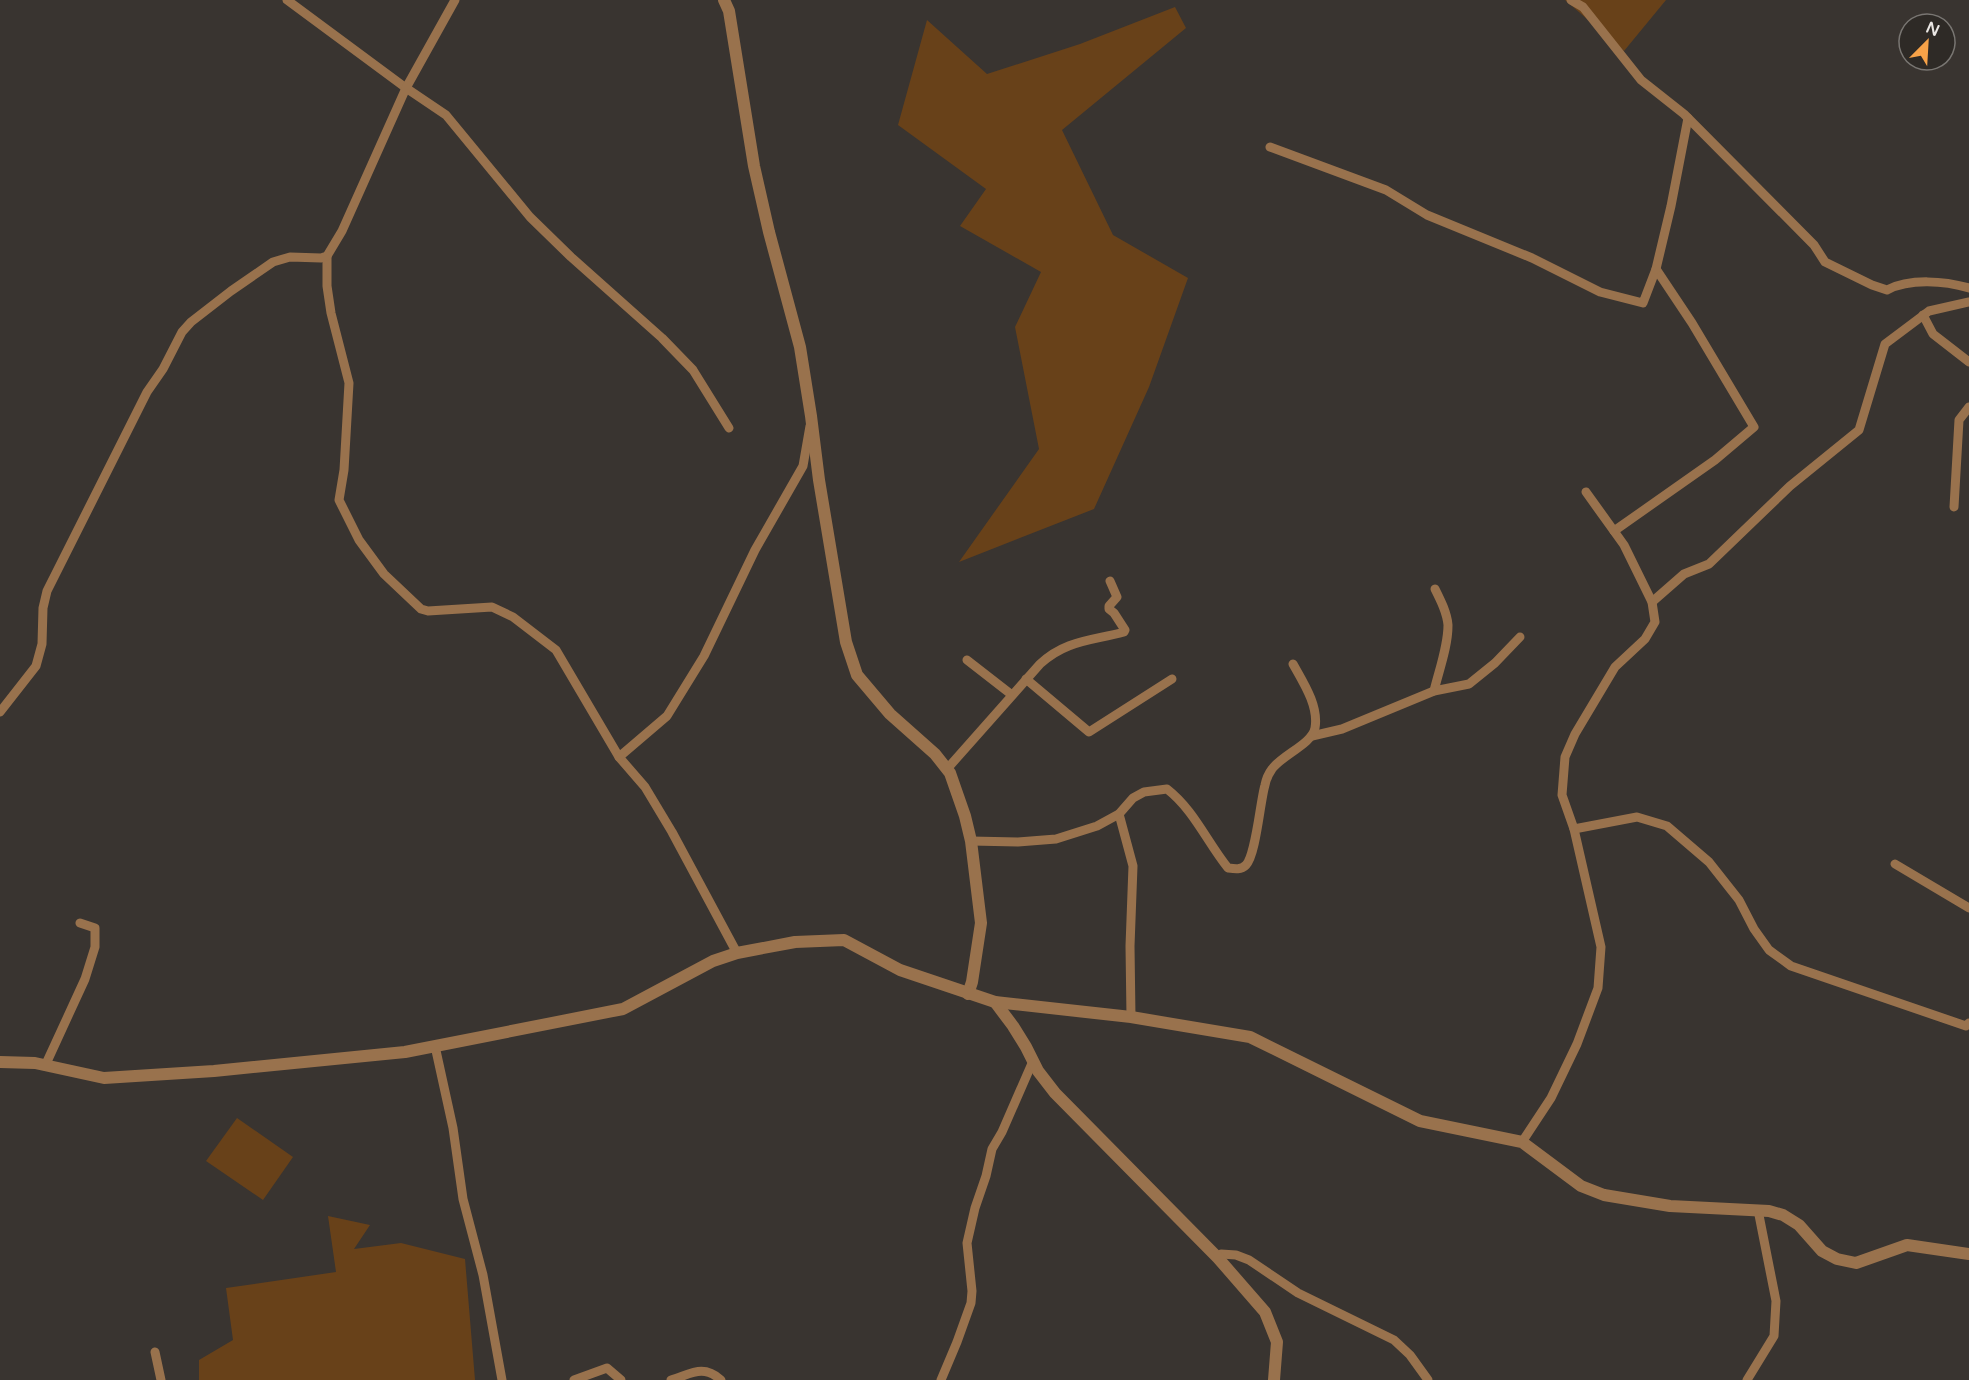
<svg xmlns="http://www.w3.org/2000/svg" width="1969" height="1380" font-family="'Varela Round',sans-serif">
	<style>
		.green { fill: #684119 }
		.lines { fill: none; stroke-linecap: round; stroke-linejoin: round }
		.minor { stroke: #99724d; stroke-width: 9 }
		.tertiary { stroke: #99724d; stroke-width: 12 }
	</style>
	<rect width="100%" height="100%" fill="#393430"/>
	<g class="green">
		<path d="M1565 0H1666L1624 51Z"/>
		<path d="M1175 7 1186 28 1062 130 1113 235 1188 278 1149 387 1094 509 959 562 1039 449 1015 327 1041 272 960 226 986 189 898 125 927 20 987 74 1080 44Z"/>
		<path d="M237 1118 293 1157 263 1200 206 1161Z"/>
		<path d="M328 1216 370 1225 354 1249 401 1243 465 1259 475 1380H199V1360L233 1340 226 1288 336 1272Z"/>
	</g>
	<g class="lines">
		<g class="minor">
			<path d="M287 0 406 88 446 115 530 217 571 257 662 338 693 370 729 428"/>
			<path d="M1571 0 1583 7 1641 80 1684 114 1814 245 1825 262 1872 285 1887 290C1910 278 1945 281 1969 288"/>
			<path d="M1270 147 1386 190 1427 215 1532 258 1600 292 1643 303 1656 269 1692 323 1754 427 1715 460 1614 531"/>
			<path d="M327 256V286L331 313 349 383 344 470 339 500 359 540 384 574 421 609 428 611 492 607 513 617 556 650 619 757 645 787 672 832 737 953"/>
			<path d="M1656 269 1671 206 1688 118"/>
			<path d="M1923 315 1933 334 1969 362"/>
			<path d="M1954 507 1959 420 1969 407"/>
			<path d="M1652 602 1684 574 1709 564 1790 486 1859 430 1885 344 1929 311 1969 302"/>
			<path d="M967 660 1012 695"/>
			<path d="M1026 679 1089 732 1172 679"/>
			<path d="M1434 691C1439 670 1448 647 1448 625 1447 613 1441 601 1435 589"/>
			<path d="M0 712 36 666 42 644 43 608 47 591 147 392 163 369 182 332 191 322 231 291 273 262 290 257 321 258 327 256 342 231 406 88 455 0"/>
			<path d="M1312 736 1342 729 1434 691 1469 684 1495 663 1520 637"/>
			<path d="M619 757 667 716 704 656 755 550 803 466 810 426"/>
			<path d="M947 769 1040 664C1066 640 1091 641 1124 632L1125 630 1114 613 1109 609V606L1117 597 1110 581"/>
			<path d="M1119 814 1133 866 1130 946 1131 1017"/>
			<path d="M1574 829 1637 817 1667 826 1709 862 1739 900 1754 929 1769 950 1791 966 1966 1026 1969 1023"/>
			<path d="M971 841 1018 842 1056 839 1097 826 1119 814 1133 798 1144 792 1167 789C1194 810 1207 842 1228 868 1235 869 1241 870 1246 865 1256 855 1260 802 1265 785 1266 780 1269 773 1272 769 1282 755 1312 744 1315 728 1319 706 1303 682 1293 664"/>
			<path d="M1895 864 1969 908"/>
			<path d="M435 1046 453 1128 463 1199 483 1275 502 1380"/>
			<path d="M45 1066 85 979 95 947V928L80 923"/>
			<path d="M1522 1142 1551 1098 1577 1044 1598 988 1601 947 1574 829 1562 795 1565 757 1575 734 1615 667 1645 639 1655 622 1652 602 1624 545 1586 492"/>
			<path d="M1218 1258 1221 1254 1236 1255 1249 1260 1298 1293 1394 1340 1410 1355 1428 1380"/>
			<path d="M155 1352 161 1380"/>
			<path d="M574 1380 607 1368 621 1380"/>
			<path d="M671 1380C691 1374 703 1364 721 1380"/>
			<path d="M941 1380 957 1342 971 1303 972 1291 967 1243 975 1208 986 1176 992 1149 1002 1132 1033 1061"/>
			<path d="M1747 1380 1774 1336 1776 1301 1758 1210"/>
		</g>
		<g class="tertiary">
			<path d="M724 0 729 11 754 166 769 232 800 347 811 416 819 480 846 642 857 675 890 714 935 754 950 773 965 816 971 841 981 923 972 982 968 994"/>
			<path d="M995 1002 1013 1026 1026 1047 1038 1071 1055 1093 1218 1258 1265 1312 1277 1342 1274 1380"/>
			<path d="M0 1062 35 1063 104 1078 214 1071 405 1052 623 1009 713 961 737 953 795 942 844 940 900 970 995 1002 1131 1017 1250 1037 1420 1121 1522 1142 1581 1186 1604 1195 1670 1206 1769 1211 1783 1215 1799 1225 1822 1251 1837 1259 1856 1263 1907 1245 1969 1254"/>
		</g>
	</g>
	<g transform="translate(1927 42) rotate(24)"><circle r="28" fill="#2e2a26" stroke="#797672" stroke-width="1.5"/>
	<path d="M0-4.5L10 22L0 15L-10 22Z" fill="#f7a248"/>
	<text y="-9" font-size="16" font-weight="bold" text-anchor="middle" fill="#eae7e4">N</text>
	</g>
</svg>
